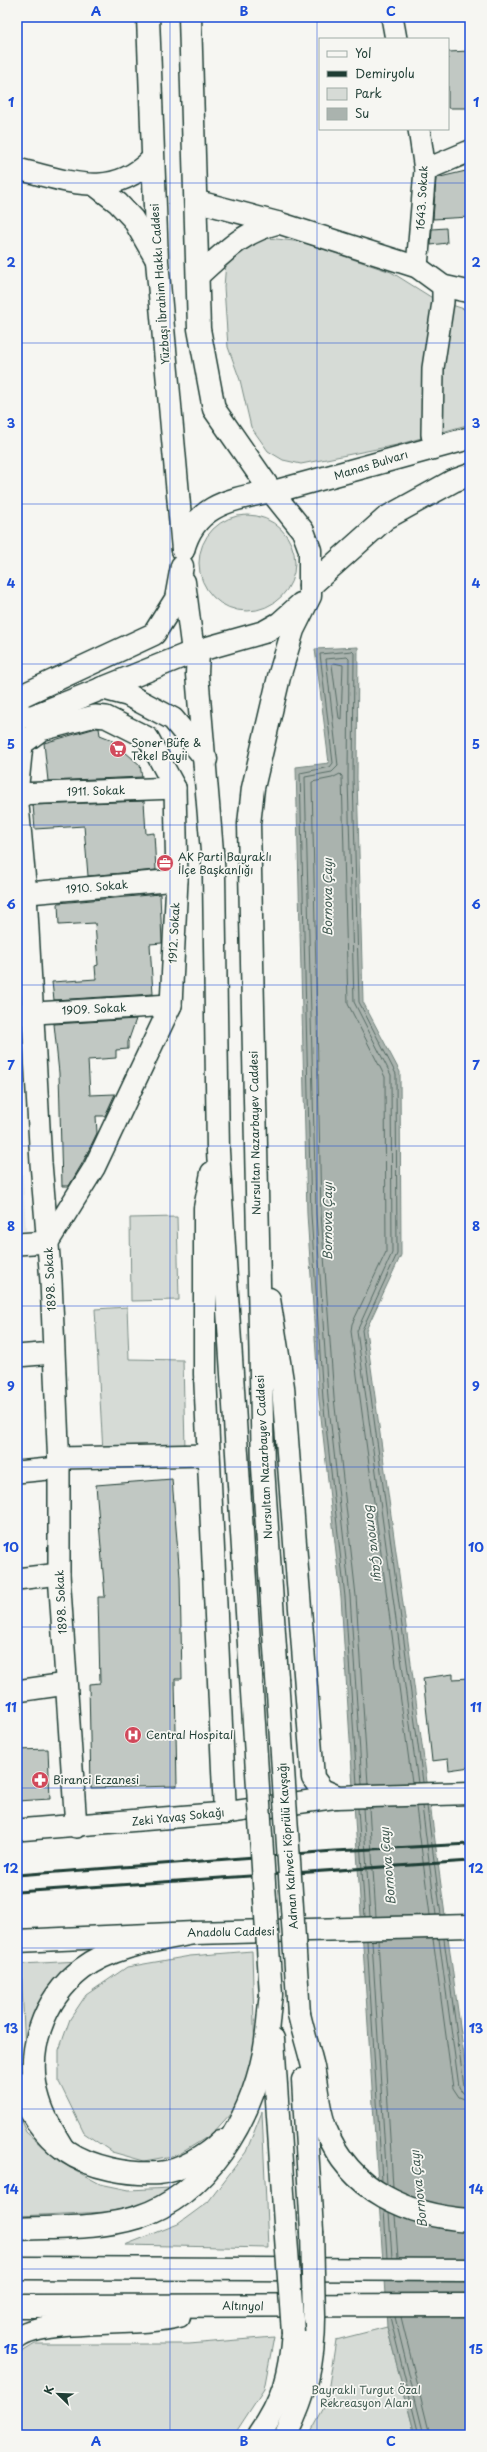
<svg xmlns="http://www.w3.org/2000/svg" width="487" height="2452" font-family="'Playpen Sans',sans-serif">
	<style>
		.built { fill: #e6e8e4 }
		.green { fill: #d6dbd6; stroke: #7a8c85 }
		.water { fill: #aab3ae; stroke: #72847d }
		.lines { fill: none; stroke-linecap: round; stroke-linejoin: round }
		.shore { stroke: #576c65; stroke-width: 1 }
		.building { fill: #c1c8c3; stroke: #1f3d34 }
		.minor-casing { stroke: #1f3d34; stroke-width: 24 }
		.major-casing { stroke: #1f3d34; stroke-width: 25 }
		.highway-casing { stroke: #1f3d34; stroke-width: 25 }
		.minor { stroke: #f6f6f2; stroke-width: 21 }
		.major { stroke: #f6f6f2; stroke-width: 22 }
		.highway { stroke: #f6f6f2; stroke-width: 22 }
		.rail { stroke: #1f3d34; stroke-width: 3 }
		.major-bridge-casing { stroke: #1f3d34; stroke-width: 25; stroke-linecap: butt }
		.highway-bridge-casing { stroke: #1f3d34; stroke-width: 25; stroke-linecap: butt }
		.major-bridge { stroke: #f6f6f2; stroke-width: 22 }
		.highway-bridge { stroke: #f6f6f2; stroke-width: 22 }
		.grid { fill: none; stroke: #1d4ed8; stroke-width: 1; stroke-opacity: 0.55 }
		.labels { text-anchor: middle; stroke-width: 3.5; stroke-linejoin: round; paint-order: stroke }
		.street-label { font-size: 11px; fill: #1f3d34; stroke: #f6f6f2 }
		.poi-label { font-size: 11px; fill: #1f3d34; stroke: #f6f6f2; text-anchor: start }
		.park-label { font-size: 11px; fill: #445d54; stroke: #f6f6f2 }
		.water-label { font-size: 12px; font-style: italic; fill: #425a52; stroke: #f6f6f2 }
		.neatline { fill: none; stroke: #1d4ed8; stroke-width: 1.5 }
		.grid-label { font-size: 13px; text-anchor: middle; font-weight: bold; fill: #1d4ed8 }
	</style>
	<rect width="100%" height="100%" fill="#f6f6f2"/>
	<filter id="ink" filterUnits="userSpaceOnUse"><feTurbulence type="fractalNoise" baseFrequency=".025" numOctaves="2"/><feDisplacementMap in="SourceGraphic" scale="8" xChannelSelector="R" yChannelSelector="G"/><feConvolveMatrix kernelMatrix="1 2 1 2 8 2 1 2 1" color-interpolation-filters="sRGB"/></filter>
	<g filter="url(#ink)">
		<path class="built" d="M17 1084 26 1230H17Z"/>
		<g class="green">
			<path d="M260 237 302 242 391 272 434 299 470 311V424L397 445 301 464 283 460 268 451 251 427 240 380 228 347 224 287 227 250Z"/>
			<circle cx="247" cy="563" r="48"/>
			<path d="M177 1217 179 1300 131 1301 130 1218Z"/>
			<path d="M127 1307 129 1359 183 1360 185 1449 103 1452 95 1309Z"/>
			<path d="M252 1951 255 2059 234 2110 212 2134 178 2155 144 2161 112 2152 84 2133 59 2082V2050L70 2019 86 1995 127 1967 190 1956Z"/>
			<path d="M80 1961 25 2052 21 1964Z"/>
			<path d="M17 2112 26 2132 60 2162 100 2184 129 2190 170 2188 147 2204 108 2212 17 2216Z"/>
			<path d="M262 2112 268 2248 125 2245 178 2224 208 2202 246 2152Z"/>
			<path d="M387 2327 415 2435H309L326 2404 336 2340Z"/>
			<path d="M274 2337 264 2389 234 2435H17V2355L35 2344H189Z"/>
		</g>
		<path class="water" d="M358 647 357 778 363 1002 400 1072 401 1255 366 1330 470 2100V2435H415L387 2327 341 1597 319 1399 307 1214 296 767 329 763 315 649Z"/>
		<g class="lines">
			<g class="shore">
				<path d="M334 663 343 665 341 719 339 718 332 665Z"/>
				<path d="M357 1784 345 1597 323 1399 311 1214 300 773 330 767 333 763 320 654 352 651 354 653 353 778 359 1002 396 1074 397 1254 362 1330 423 1782"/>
				<path d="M362 1784 350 1596 328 1398 316 1214 305 777 332 772 338 766 326 659 347 657 349 659 348 778 354 1002 391 1075 392 1253 357 1331 418 1783"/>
				<path d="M368 1784 356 1596 334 1398 321 1213 312 782 332 778 340 774 342 776 348 1004 385 1077 386 1252 352 1324 351 1331 412 1783"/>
				<path d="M422 1806 436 1915"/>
				<path d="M427 1806 441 1915"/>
				<path d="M416 1807 430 1915"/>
				<path d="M358 1808 365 1917"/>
				<path d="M363 1808 370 1917"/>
				<path d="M369 1808 376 1916"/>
				<path d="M433 1939 453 2088 459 2097 470 2101"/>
				<path d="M439 1939 459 2087 463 2093 470 2095"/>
				<path d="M444 1939 464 2086 470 2090"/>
				<path d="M378 1940 393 2187"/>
				<path d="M367 1941 382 2180"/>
				<path d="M372 1941 387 2184"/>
				<path d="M384 2209 387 2258"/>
				<path d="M389 2212 392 2258"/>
				<path d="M395 2215 398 2258"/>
				<path d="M390 2317 419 2435"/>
				<path d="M395 2317 424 2435"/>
				<path d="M401 2317 430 2435"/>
			</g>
		</g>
		<g class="building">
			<path d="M470 51V108H448V52Z"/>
			<path d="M470 170V217L433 219 436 178Z"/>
			<path d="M446 228 447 243 431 245 432 229Z"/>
			<path d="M96 728H99L100 735 110 739 140 765 142 777 48 781 44 743Z"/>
			<path d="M144 801 146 834 154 833 156 870 88 876 84 826 35 829 33 805Z"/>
			<path d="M160 894 162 943 150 944 153 994 54 1000 52 982 96 979 95 966 98 965 95 923 59 925 58 903Z"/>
			<path d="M136 1019 128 1042V1049L116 1050V1058L88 1060 90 1095 115 1094 105 1116H96L97 1133 83 1162 69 1186H62L59 1073 54 1024Z"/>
			<path d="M172 1479 180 1577 182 1679H175L177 1786 91 1788 89 1684 100 1683 98 1597H105L96 1485Z"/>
			<path d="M453 1674V1679L470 1678V1767L449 1770 448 1759 432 1761 423 1678Z"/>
			<path d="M48 1749 50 1799 17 1801V1750Z"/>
		</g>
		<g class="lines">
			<g class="minor-casing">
				<g id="minor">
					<path d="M392 17 396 39"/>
					<path d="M17 169C67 180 110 201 151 160"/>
					<path d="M425 170 470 151"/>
					<path d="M96 186 118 203 133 219 157 261"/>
					<path d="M196 201 279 223 417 267 443 286 470 292"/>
					<path d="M417 267 425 170 419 129"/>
					<path d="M198 276C226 251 241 233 278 223"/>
					<path d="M432 435 433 368 443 302V286"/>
					<path d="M17 732 22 744 17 794 26 894 41 1163 51 1281 59 1468V1574L76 1827"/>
					<path d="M17 794 175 788"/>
					<path d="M17 894 177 880"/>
					<path d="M18 1014 171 1005"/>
					<path d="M17 1244 48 1242 94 1168 171 1005 177 880 175 788 148 738 106 717 95 716 41 730 22 744"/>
					<path d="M17 1356 53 1353"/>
					<path d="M59 1458 209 1455"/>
					<path d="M17 1472 59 1468"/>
					<path d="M17 1579 59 1574"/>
					<path d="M17 1691 66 1684"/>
					<path d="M17 1830 225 1813 338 1797"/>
				</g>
			</g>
			<g class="major-casing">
				<g id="major">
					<path d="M148 17 157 261 183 550"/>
					<path d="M190 17 199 329 214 409 271 491 303 531 310 550V596L293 630 279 677 253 788 249 824 263 1467 277 1678"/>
					<path d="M273 492 470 438"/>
					<path d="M183 550C195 504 231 500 271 491"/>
					<path d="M184 582 193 652"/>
					<path d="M310 586 386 518 453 481 470 475"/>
					<path d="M198 651 197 674 214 875 218 1151 251 1676"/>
					<path d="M102 688 128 695 173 719 206 759"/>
					<path d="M17 703 21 696 154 634 176 599 182 566"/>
					<path d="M17 715 31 717 193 652 264 632 280 623 301 604"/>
					<path d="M212 1173 205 1208V1374L225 1813"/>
					<path d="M269 1299 283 1387 313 1778 322 1790 338 1797 470 1793"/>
					<path d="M17 1941 194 1933 470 1926"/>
				</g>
			</g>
			<g class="highway-casing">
				<g id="highway">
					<path d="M299 2014C303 2032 309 2050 313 2067 317 2088 318 2110 326 2130 350 2191 409 2216 470 2220"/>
					<path d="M273 2039 285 2224"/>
					<path d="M303 2080 312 2231"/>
					<path d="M17 2082C26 2108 43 2135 66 2151 90 2168 130 2175 159 2173 181 2171 206 2156 221 2141"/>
					<path d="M62 2147C53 2132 44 2117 39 2100 24 2053 43 1999 82 1969 112 1946 158 1940 194 1933"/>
					<path d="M17 2229C56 2227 100 2229 138 2217 208 2194 250 2121 264 2053 268 2034 268 2014 271 1995"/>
					<path d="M17 2268 470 2270"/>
					<path d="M17 2306 470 2305"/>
					<path d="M17 2338C44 2317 139 2327 179 2316"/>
					<path d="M259 2435C283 2401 290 2374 293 2332"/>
					<path d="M286 2435C306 2394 314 2363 314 2317"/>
				</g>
			</g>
			<use href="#minor" class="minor"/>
			<use href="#major" class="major"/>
			<use href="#highway" class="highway"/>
			<g class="rail">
				<path d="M17 1875 334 1851 470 1844"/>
				<path d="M17 1892 470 1861"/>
			</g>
			<g class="major-bridge-casing">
				<g id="major-bridge">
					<path d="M251 1676 271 1995"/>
					<path d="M277 1678 299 2014"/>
				</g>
			</g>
			<g class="highway-bridge-casing">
				<g id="highway-bridge">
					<path d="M285 2224 293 2332"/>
					<path d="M312 2231 314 2317"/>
				</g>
			</g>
			<use href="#major-bridge" class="major-bridge"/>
			<use href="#highway-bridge" class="highway-bridge"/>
		</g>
	</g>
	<path class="grid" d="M170 17V2435M317 17V2435M17 183H470M17 343H470M17 504H470M17 664H470M17 825H470M17 985H470M17 1146H470M17 1306H470M17 1467H470M17 1627H470M17 1788H470M17 1948H470M17 2109H470M17 2269H470"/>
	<defs>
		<g id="supermarket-disc" transform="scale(0.9)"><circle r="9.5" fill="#d1495b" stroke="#f6f6f2"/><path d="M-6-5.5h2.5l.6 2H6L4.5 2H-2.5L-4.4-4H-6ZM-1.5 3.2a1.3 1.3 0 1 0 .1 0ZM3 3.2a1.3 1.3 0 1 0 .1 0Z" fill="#fff"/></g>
		<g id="office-disc" transform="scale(0.9)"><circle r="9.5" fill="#d1495b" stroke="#f6f6f2"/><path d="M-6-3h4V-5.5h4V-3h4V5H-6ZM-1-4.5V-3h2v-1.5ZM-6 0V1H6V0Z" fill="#fff"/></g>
		<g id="hospital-disc" transform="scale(0.9)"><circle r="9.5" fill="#d1495b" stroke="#f6f6f2"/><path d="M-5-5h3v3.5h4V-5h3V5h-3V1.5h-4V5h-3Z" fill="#fff"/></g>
		<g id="pharmacy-disc" transform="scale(0.9)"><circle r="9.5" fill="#d1495b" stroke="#f6f6f2"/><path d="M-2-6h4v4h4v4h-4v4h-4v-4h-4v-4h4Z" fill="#fff"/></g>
	</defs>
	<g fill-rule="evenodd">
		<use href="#supermarket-disc" x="118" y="749"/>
		<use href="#office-disc" x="165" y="863"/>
		<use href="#hospital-disc" x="133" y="1735"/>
		<use href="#pharmacy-disc" x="40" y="1780"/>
	</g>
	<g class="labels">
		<g class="street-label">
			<text transform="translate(422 198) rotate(-87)" y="4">1643. Sokak</text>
			<text transform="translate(160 284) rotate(-94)" y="4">Yüzbaşı İbrahim Hakkı Caddesi</text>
			<text transform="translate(371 465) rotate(-17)" y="4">Manas Bulvarı</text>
			<text transform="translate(96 791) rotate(-2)" y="4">1911. Sokak</text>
			<text transform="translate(97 887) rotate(-5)" y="4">1910. Sokak</text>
			<text transform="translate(174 933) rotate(-87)" y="4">1912. Sokak</text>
			<text transform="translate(94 1009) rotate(-3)" y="4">1909. Sokak</text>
			<text transform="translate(255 1133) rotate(-91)" y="4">Nursultan Nazarbayev Caddesi</text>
			<text transform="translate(50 1279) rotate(-93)" y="4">1898. Sokak</text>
			<text transform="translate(264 1457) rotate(-93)" y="4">Nursultan Nazarbayev Caddesi</text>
			<text transform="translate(61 1602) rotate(-93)" y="4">1898. Sokak</text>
			<text transform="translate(178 1817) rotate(-6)" y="4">Zeki Yavaş Sokağı</text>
			<text transform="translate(288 1846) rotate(-94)" y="4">Adnan Kahveci Köprülü Kavşağı</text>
			<text transform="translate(231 1932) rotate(-1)" y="4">Anadolu Caddesi</text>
			<text transform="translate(243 2306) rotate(1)" y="4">Altınyol</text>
		</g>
		<g class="poi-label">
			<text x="131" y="747">Soner Büfe &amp;<tspan x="131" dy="13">Tekel Bayii</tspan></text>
			<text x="178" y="861">AK Parti Bayraklı<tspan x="178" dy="13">İlçe Başkanlığı</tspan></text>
			<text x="146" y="1739">Central Hospital</text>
			<text x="53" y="1784">Biranci Eczanesi</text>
		</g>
		<g class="park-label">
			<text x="366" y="2394">Bayraklı Turgut Özal<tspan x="366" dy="13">Rekreasyon Alanı</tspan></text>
		</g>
		<g class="water-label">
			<text transform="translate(328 897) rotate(-90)" y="4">Bornova Çayı</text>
			<text transform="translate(328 1221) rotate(-90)" y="4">Bornova Çayı</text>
			<text transform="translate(374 1542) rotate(83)" y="4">Bornova Çayı</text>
			<text transform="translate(388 1866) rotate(-95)" y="4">Bornova Çayı</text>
			<text transform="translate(419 2189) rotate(-96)" y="4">Bornova Çayı</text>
		</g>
	</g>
	<rect width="487" height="2452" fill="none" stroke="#f6f6f2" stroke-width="44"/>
	<rect x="319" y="38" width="130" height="92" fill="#f6f6f2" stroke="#a0aca6"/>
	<rect x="327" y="51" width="20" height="6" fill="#f6f6f2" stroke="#a0aca6"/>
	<text x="355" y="58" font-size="12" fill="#1f3d34">Yol</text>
	<rect x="327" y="71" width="20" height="6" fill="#1f3d34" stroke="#a0aca6"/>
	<text x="355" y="78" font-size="12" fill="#1f3d34">Demiryolu</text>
	<rect x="327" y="88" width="20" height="12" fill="#d6dbd6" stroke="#a0aca6"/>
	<text x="355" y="98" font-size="12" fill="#1f3d34">Park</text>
	<rect x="327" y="108" width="20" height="12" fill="#aab3ae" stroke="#a0aca6"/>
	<text x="355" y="118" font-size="12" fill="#1f3d34">Su</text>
	<g transform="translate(58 2394) rotate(293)" stroke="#f6f6f2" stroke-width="3" paint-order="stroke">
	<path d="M0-3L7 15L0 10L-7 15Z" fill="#1f3d34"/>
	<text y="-6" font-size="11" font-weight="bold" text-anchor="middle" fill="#1f3d34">K</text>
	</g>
	<rect x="22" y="22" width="443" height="2408" class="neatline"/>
	<g class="grid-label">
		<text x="96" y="16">A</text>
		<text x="244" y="16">B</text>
		<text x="391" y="16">C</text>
		<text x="11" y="107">1</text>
		<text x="476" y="107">1</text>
		<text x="11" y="267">2</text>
		<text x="476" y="267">2</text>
		<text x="11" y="428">3</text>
		<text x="476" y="428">3</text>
		<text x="11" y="588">4</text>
		<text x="476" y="588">4</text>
		<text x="11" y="749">5</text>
		<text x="476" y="749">5</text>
		<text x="11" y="909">6</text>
		<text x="476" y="909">6</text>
		<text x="11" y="1070">7</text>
		<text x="476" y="1070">7</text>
		<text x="11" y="1231">8</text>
		<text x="476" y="1231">8</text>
		<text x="11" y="1391">9</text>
		<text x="476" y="1391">9</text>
		<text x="11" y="1552">10</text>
		<text x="476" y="1552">10</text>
		<text x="11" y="1712">11</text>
		<text x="476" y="1712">11</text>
		<text x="11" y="1873">12</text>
		<text x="476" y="1873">12</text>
		<text x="11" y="2033">13</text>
		<text x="476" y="2033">13</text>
		<text x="11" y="2194">14</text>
		<text x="476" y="2194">14</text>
		<text x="11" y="2354">15</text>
		<text x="476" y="2354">15</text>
		<text x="96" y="2446">A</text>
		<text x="244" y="2446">B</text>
		<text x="391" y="2446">C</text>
	</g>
</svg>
